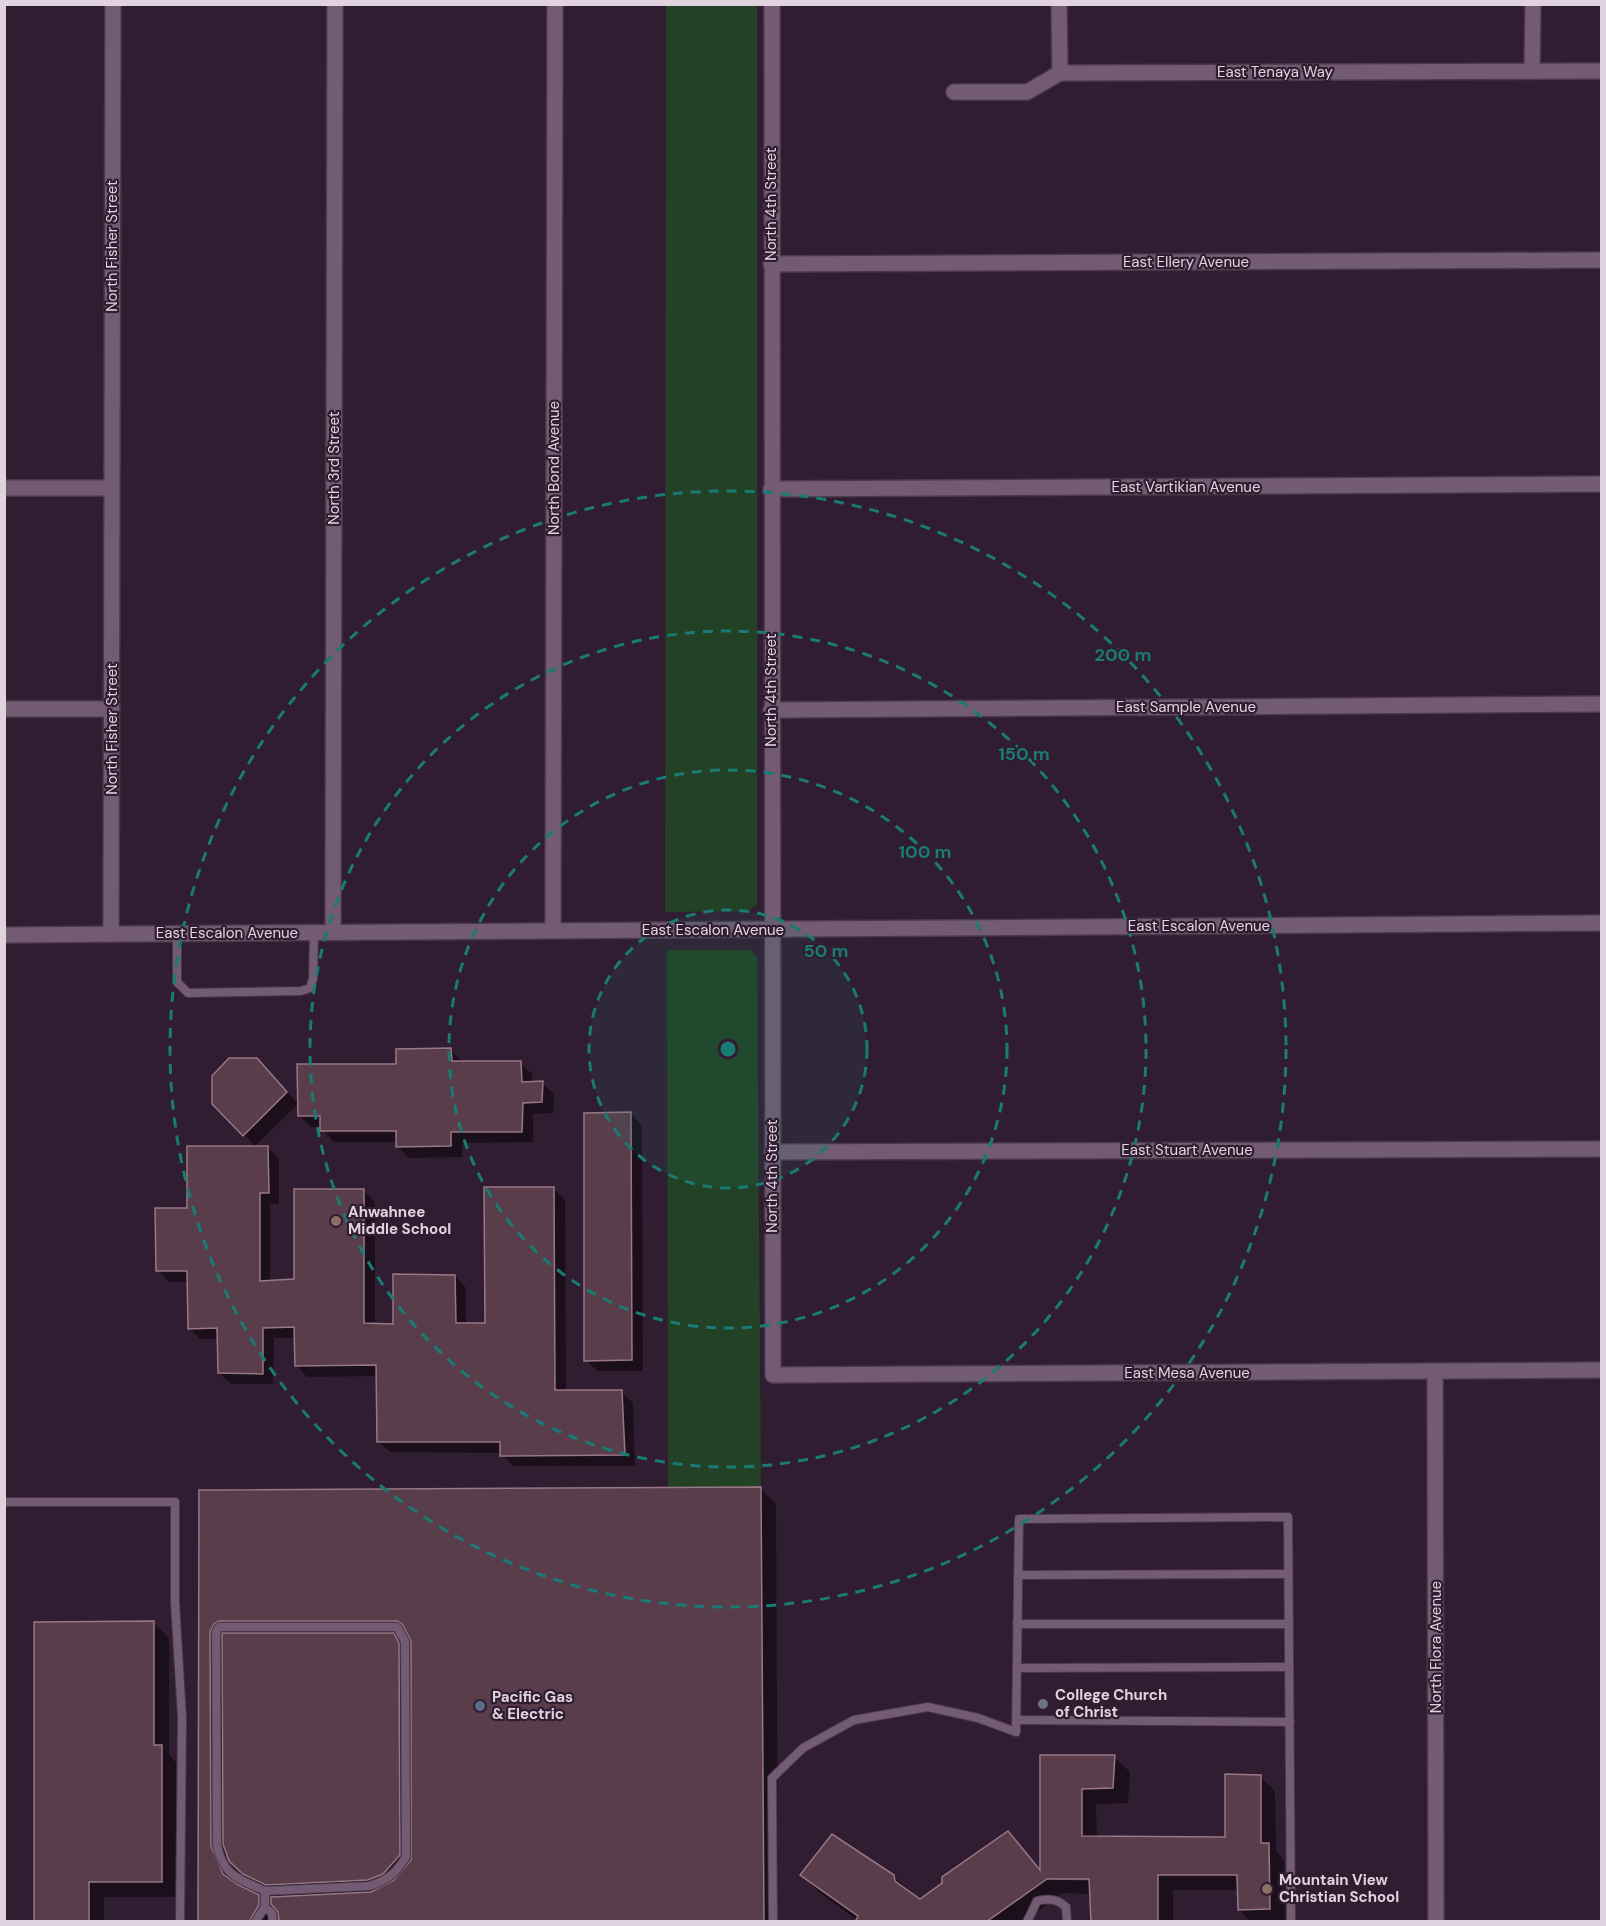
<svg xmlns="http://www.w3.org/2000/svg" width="1606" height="1926" font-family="'DM Sans',sans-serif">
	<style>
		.green { fill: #234225 }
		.shadow { fill: #0007; fill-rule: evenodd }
		.building { fill: #5a3d4b; stroke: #987786; stroke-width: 1.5 }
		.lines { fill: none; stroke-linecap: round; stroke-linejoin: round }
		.lane-casing { stroke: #483849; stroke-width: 10 }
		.street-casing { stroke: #483849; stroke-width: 18 }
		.lane { stroke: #735c73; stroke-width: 8 }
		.street { stroke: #735c73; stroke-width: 15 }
		.ring { fill: none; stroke: #197b74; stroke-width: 3; stroke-dasharray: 10 8 }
		.education-dot { fill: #8d6e63; stroke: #311d31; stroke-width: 2 }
		.worship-dot { fill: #6b7280; stroke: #311d31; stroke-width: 2 }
		.service-dot { fill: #5c6f8a; stroke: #311d31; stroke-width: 2 }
		.labels { text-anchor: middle; stroke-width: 4.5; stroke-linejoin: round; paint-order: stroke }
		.street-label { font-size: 15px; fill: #e0d3df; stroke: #311d31 }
		.poi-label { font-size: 15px; font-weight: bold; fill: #e0d3df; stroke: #311d31; text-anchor: start }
		.centre { fill: #197b74; stroke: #311d31; stroke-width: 3 }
		.ring-label { font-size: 18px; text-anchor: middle; font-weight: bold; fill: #197b74; stroke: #311d31; stroke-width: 4.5; stroke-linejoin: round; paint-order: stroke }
	</style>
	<rect width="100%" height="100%" fill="#311d31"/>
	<g class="green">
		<path d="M666 5H757V904L749 911 665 912Z"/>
		<path d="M667 950H750L757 957 761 1487 668 1488Z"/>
	</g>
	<g class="shadow">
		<path d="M451 1050 462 1061 520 1063 532 1074V1083H542L554 1094 553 1113 533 1114V1142L462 1143V1157L409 1158 397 1146V1142H333L322 1127H311L299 1115 397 1065Z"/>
		<path d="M268 1071 298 1104 255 1146 213 1103Z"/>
		<path d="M631 1114 642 1125 643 1371H597L586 1360Z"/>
		<path d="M268 1148 279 1159V1204H270V1282L296 1281 363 1190 375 1202V1325L394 1326 455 1276 466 1288V1324H486L553 1188 565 1200 566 1392 621 1391 633 1403 635 1466H513L501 1453 390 1452 378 1441V1376L307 1377 296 1365V1338H274L273 1384H231L219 1373V1339H200L189 1328 188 1282H169L158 1270 188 1210Z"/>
		<path d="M761 1489 776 1504 778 1922H280L279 1898 250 1881 234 1865 226 1847V1862L235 1885 258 1896 274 1912 273 1922H199L200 1492ZM394 1636H410L413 1657 409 1650Z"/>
		<path d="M154 1623 169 1638V1755L176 1762 177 1897H104V1922H36Z"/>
		<path d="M1041 1757H1114L1130 1772 1128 1803 1096 1804 1097 1838H1226L1260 1776 1275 1791 1276 1851 1284 1860 1285 1922H1251L1239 1909V1890H1173V1922H1092L1091 1894 1063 1893 1023 1922H859L818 1891 802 1875 893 1876 920 1900 1007 1833 1042 1871ZM1055 1877 1097 1878V1881L1055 1880ZM818 1886 865 1919 863 1921 818 1889Z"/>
	</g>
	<g class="building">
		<path d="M451 1048 452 1061H521L522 1082 543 1081 542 1102 523 1103 522 1132H451V1146L396 1147V1131H320V1116H298L297 1064H396V1049Z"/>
		<path d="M229 1058H257L287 1092 243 1136 212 1104V1076Z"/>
		<path d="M631 1112 632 1360 584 1361V1113Z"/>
		<path d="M187 1146H268L269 1193H260V1281L294 1279V1189H364V1323L393 1324V1274L455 1275 456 1323H485L484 1187H554L555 1390H622L625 1455 500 1456V1442H377L376 1365 295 1366 294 1327 263 1328V1374L218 1373 217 1328 188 1329 187 1271H156L155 1208H187Z"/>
		<path d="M761 1487 764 1922H279L278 1912 271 1904V1897L371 1892 394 1880 411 1860V1641L402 1624 397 1621H219L214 1624 210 1632 211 1846 223 1874 237 1884 259 1895V1905L249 1922H198L199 1490Z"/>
		<path d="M154 1621V1745H162V1882H89V1922H34V1622Z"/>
		<path d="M222 1633H394L399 1643 400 1855 383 1874 368 1880 266 1885 243 1874 229 1861 223 1844Z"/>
		<path d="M1040 1755H1115L1113 1788 1082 1789V1836L1225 1837V1774L1261 1775V1843H1269L1270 1909 1238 1910 1237 1875H1158V1922H1091L1089 1879H1047L986 1922H855L858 1916 800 1875 832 1834 894 1875 895 1881 920 1899 942 1883V1877L1008 1831 1040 1870Z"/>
	</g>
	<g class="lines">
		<g class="lane-casing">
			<g id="lane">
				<path d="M177 933V982L188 993 301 991 310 988 313 979 314 932"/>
				<path d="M4 1502H175V1602L182 1718 180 1922"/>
				<path d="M1018 1575 1288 1574"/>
				<path d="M1017 1624H1289"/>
				<path d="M1017 1668 1289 1667"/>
				<path d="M1016 1720 1290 1722"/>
				<path d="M265 1907V1891C239 1879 223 1876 217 1845L216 1632 219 1627H397L405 1641 406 1857C396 1873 387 1881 369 1886L265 1891"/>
				<path d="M255 1922 265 1907 272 1913 273 1922"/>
				<path d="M773 1922 772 1778 803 1748 854 1720 928 1707 978 1718 1016 1732 1019 1519 1288 1517 1291 1922"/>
				<path d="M1027 1922 1037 1901C1049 1898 1057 1899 1066 1907L1067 1922"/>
			</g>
		</g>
		<g class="street-casing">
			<g id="street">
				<path d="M772 4 773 1375 1602 1370"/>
				<path d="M1059 4 1060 73"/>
				<path d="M1532 71 1533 4"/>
				<path d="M954 92H1027L1060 73 1602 71"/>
				<path d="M771 264 1602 260"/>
				<path d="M4 488H112"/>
				<path d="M771 489 1602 484"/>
				<path d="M4 709H112"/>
				<path d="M771 710 1602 704"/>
				<path d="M553 931 555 4"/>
				<path d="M333 932 335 4"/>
				<path d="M111 934 113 4"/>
				<path d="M4 935 1602 923"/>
				<path d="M772 1152 1602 1149"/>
				<path d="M1435 1372 1436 1922"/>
			</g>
		</g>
		<use href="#lane" class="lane"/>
		<use href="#street" class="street"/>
	</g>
	<circle cx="728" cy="1049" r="139" fill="#197b74" fill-opacity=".12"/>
	<g class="ring">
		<circle cx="728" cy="1049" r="139"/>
		<circle cx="728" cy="1049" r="279"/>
		<circle cx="728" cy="1049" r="418"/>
		<circle cx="728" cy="1049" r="558"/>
	</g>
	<g class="education-dot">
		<circle cx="336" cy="1221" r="6"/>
		<circle cx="1267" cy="1889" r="6"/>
	</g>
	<circle class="worship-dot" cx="1043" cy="1704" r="6"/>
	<circle class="service-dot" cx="480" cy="1706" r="6"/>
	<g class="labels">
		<g class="street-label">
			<text x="1275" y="77">East Tenaya Way</text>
			<text transform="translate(771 204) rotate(-90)" y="5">North 4th Street</text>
			<text transform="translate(112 246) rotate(-90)" y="5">North Fisher Street</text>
			<text x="1186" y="267">East Ellery Avenue</text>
			<text transform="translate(334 468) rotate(-90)" y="5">North 3rd Street</text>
			<text transform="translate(554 468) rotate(-90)" y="5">North Bond Avenue</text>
			<text x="1186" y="492">East Vartikian Avenue</text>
			<text transform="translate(771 690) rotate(-90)" y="5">North 4th Street</text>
			<text x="1186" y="712">East Sample Avenue</text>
			<text transform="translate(112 729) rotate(-90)" y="5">North Fisher Street</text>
			<text x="1199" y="931">East Escalon Avenue</text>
			<text x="713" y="935">East Escalon Avenue</text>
			<text x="227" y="938">East Escalon Avenue</text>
			<text x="1187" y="1155">East Stuart Avenue</text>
			<text transform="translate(772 1176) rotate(-90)" y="5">North 4th Street</text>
			<text x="1187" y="1378">East Mesa Avenue</text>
			<text transform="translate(1436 1647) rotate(-90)" y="5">North Flora Avenue</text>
		</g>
		<g class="poi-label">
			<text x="348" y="1217">Ahwahnee<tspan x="348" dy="17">Middle School</tspan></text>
			<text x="1055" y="1700">College Church<tspan x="1055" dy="17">of Christ</tspan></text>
			<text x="492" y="1702">Pacific Gas<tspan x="492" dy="17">&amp; Electric</tspan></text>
			<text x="1279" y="1885">Mountain View<tspan x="1279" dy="17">Christian School</tspan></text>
		</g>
	</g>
	<circle cx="728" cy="1049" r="9" class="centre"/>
	<g class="ring-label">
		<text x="1123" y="661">200 m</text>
		<text x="1024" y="760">150 m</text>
		<text x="925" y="858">100 m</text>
		<text x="826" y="957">50 m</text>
	</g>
	<rect width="1606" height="1926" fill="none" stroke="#e0d3df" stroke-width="12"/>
</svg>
